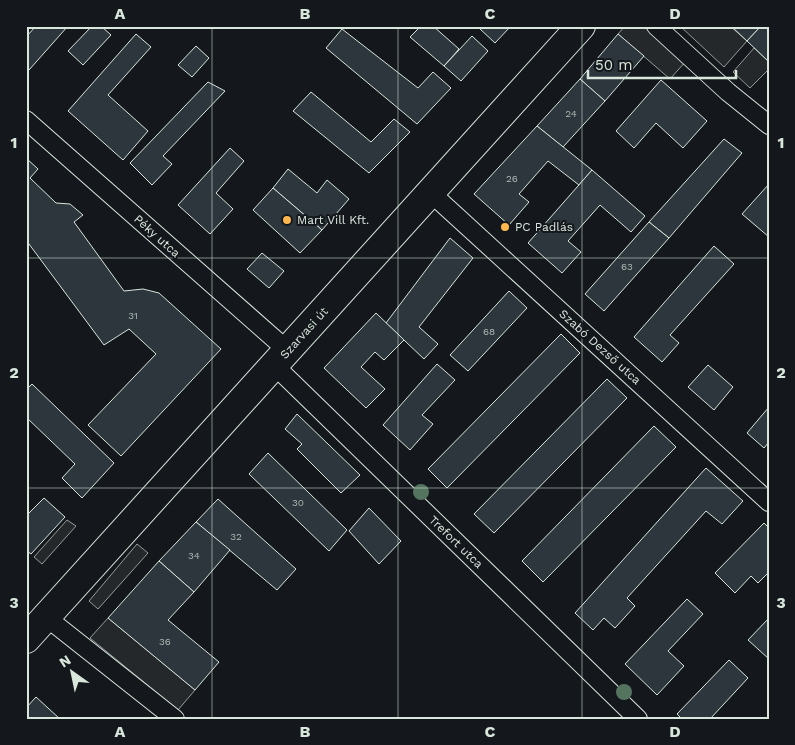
<svg xmlns="http://www.w3.org/2000/svg" width="795" height="745" font-family="'Work Sans',sans-serif">
	<style>
		.parking { fill: #24282b; stroke: #939e99 }
		.building { fill: #2c363c; stroke: #d8e6dc }
		.lines { fill: none; stroke-linecap: round; stroke-linejoin: round }
		.street-casing { stroke: #d8e6dc; stroke-width: 20 }
		.primary-casing { stroke: #d8e6dc; stroke-width: 30 }
		.street { stroke: #14181c; stroke-width: 18 }
		.primary { stroke: #14181c; stroke-width: 28 }
		.tree { fill: #55745f }
		.grid { fill: none; stroke: #d8e6dc; stroke-width: 1; stroke-opacity: 0.55 }
		.poi-dot { fill: #ffb74d; stroke: #14181c; stroke-width: 2 }
		.labels { text-anchor: middle; stroke-width: 4; stroke-linejoin: round; paint-order: stroke }
		.number-label { font-size: 10px; fill: #adbab4 }
		.poi-label { font-size: 12px; fill: #d8e6dc; stroke: #14181c; text-anchor: start }
		.street-label { font-size: 12px; fill: #d8e6dc; stroke: #14181c }
		.neatline { fill: none; stroke: #d8e6dc; stroke-width: 2 }
		.grid-label { font-size: 16px; text-anchor: middle; font-weight: bold; fill: #d8e6dc }
	</style>
	<rect width="100%" height="100%" fill="#14181c"/>
	<g class="parking">
		<path d="M625 26H649L686 61 670 79 618 34Z"/>
		<path d="M680 26H730L747 41 724 67Z"/>
		<path d="M754 48 769 62V69L750 88 733 72Z"/>
		<path d="M67 520 76 526 42 564 34 557Z"/>
		<path d="M137 544 148 553 98 609 89 601Z"/>
		<path d="M108 618 195 690 178 710 90 638Z"/>
	</g>
	<g class="building">
		<path d="M36 26H68L29 70 26 67V37Z"/>
		<path d="M92 26H101L111 35 83 65 68 51Z"/>
		<path d="M421 26H433L459 49 444 66 410 37Z"/>
		<path d="M480 26H511L495 43 479 28Z"/>
		<path d="M731 26H761L747 41Z"/>
		<path d="M761 26H769L768 61 747 41Z"/>
		<path d="M342 29 418 88 433 72 451 88 417 124 326 48Z"/>
		<path d="M136 34 151 47 108 95 148 131 123 160 68 111Z"/>
		<path d="M618 34 644 56 605 101 580 79Z"/>
		<path d="M472 36 488 51 461 81 444 66Z"/>
		<path d="M196 46 209 58 192 77 178 65Z"/>
		<path d="M580 79 605 101 563 147 537 126Z"/>
		<path d="M661 80 707 121 683 148 656 123 634 148 616 131Z"/>
		<path d="M208 82 225 91 163 156 172 164 152 185 130 163Z"/>
		<path d="M311 92 371 142 394 119 410 132 369 173 293 111Z"/>
		<path d="M537 126 592 170 579 185 548 161 519 194 529 202 509 225 474 194Z"/>
		<path d="M724 139 742 153 669 238 649 222Z"/>
		<path d="M230 148 244 161 216 193 233 209 210 234 178 205Z"/>
		<path d="M26 158 38 169 30 178 56 203 70 204 83 215 74 222 124 291 143 289 159 293 221 349 121 456 88 425 156 354 129 329 104 345 26 240Z"/>
		<path d="M288 169 317 193 327 180 349 199 322 230 273 188Z"/>
		<path d="M592 170 645 216 631 232 600 205 568 241 581 252 562 273 528 243Z"/>
		<path d="M769 184V237L742 214Z"/>
		<path d="M273 188 322 230 300 253 253 210Z"/>
		<path d="M649 222 669 238 604 311 585 294Z"/>
		<path d="M450 238 473 258 419 327 438 344 424 359 386 323Z"/>
		<path d="M714 246 734 264 670 335 679 343 662 362 634 337Z"/>
		<path d="M262 253 284 271 269 288 247 269Z"/>
		<path d="M509 291 527 308 468 371 450 355Z"/>
		<path d="M376 313 404 340 384 360 375 352 361 367 385 389 366 408 324 368Z"/>
		<path d="M561 334 580 353 447 488 428 469Z"/>
		<path d="M437 364 455 380 422 415 433 424 410 450 383 425Z"/>
		<path d="M708 365 733 387 714 410 688 387Z"/>
		<path d="M607 379 627 398 494 533 474 514Z"/>
		<path d="M32 384 114 463 82 498 62 478 75 464 26 417V390Z"/>
		<path d="M769 407V442L764 448 747 433Z"/>
		<path d="M297 414 360 475 341 493 297 449 302 444 285 429Z"/>
		<path d="M654 426 676 447 543 582 522 561Z"/>
		<path d="M268 453 347 530 329 551 249 474Z"/>
		<path d="M706 468 743 501 722 524 706 511 627 598 635 606 615 628 604 618 593 630 575 613Z"/>
		<path d="M44 498 65 517 31 554 26 550V511L29 513Z"/>
		<path d="M218 499 296 569 277 590 196 522Z"/>
		<path d="M369 508 401 541 379 564 349 531Z"/>
		<path d="M196 522 230 550 194 592 159 561Z"/>
		<path d="M764 523 769 528V572L758 583 751 576 735 593 715 573Z"/>
		<path d="M159 561 194 592 168 620 219 662 195 690 108 618Z"/>
		<path d="M687 599 703 614 668 651 684 666 657 695 625 664Z"/>
		<path d="M769 618V659L748 640Z"/>
		<path d="M729 660 748 678 710 719H682L677 714Z"/>
		<path d="M36 697 60 719H26V708Z"/>
	</g>
	<g class="lines">
		<g class="street-casing">
			<g id="street">
				<path d="M656 26 728 92 769 125"/>
				<path d="M26 120 287 350"/>
				<path d="M431 193 769 502"/>
				<path d="M274 365 638 719"/>
				<path d="M46 617 175 719"/>
			</g>
		</g>
		<g class="primary-casing">
			<path id="primary" d="M26 639 581 26"/>
		</g>
		<use href="#street" class="street"/>
		<use href="#primary" class="primary"/>
	</g>
	<g class="tree">
		<circle cx="421" cy="492" r="8"/>
		<circle cx="624" cy="692" r="8"/>
	</g>
	<path class="grid" d="M212 26V719M398 26V719M582 26V719M26 258H769M26 488H769"/>
	<g class="poi-dot">
		<circle cx="287" cy="220" r="5"/>
		<circle cx="505" cy="227" r="5"/>
	</g>
	<g class="labels">
		<g class="number-label">
			<text x="571" y="117">24</text>
			<text x="512" y="182">26</text>
			<text x="627" y="270">63</text>
			<text x="133" y="319">31</text>
			<text x="489" y="335">68</text>
			<text x="298" y="506">30</text>
			<text x="236" y="540">32</text>
			<text x="194" y="559">34</text>
			<text x="165" y="645">36</text>
		</g>
		<g class="poi-label">
			<text x="297" y="224">Mart Vill Kft.</text>
			<text x="515" y="231">PC Padlás</text>
		</g>
		<g class="street-label">
			<text transform="translate(157 236) rotate(42)" y="4">Péky utca</text>
			<text transform="translate(304 333) rotate(-48)" y="4">Szarvasi út</text>
			<text transform="translate(600 347) rotate(42)" y="4">Szabó Dezső utca</text>
			<text transform="translate(456 542) rotate(44)" y="4">Trefort utca</text>
		</g>
	</g>
	<rect width="795" height="745" fill="none" stroke="#14181c" stroke-width="55"/>
	<g transform="translate(72 672) rotate(327)" stroke="#14181c" stroke-width="4" paint-order="stroke">
	<path d="M0-4L9 19L0 12L-9 19Z" fill="#d8e6dc"/>
	<text y="-8" font-size="14" font-weight="bold" text-anchor="middle" fill="#d8e6dc">N</text>
	</g>
	<path d="M588 70v8h148v-8" fill="none" stroke="#d8e6dc" stroke-width="2.5"/>
	<text x="595" y="70" font-size="15" fill="#d8e6dc" stroke="#14181c" stroke-width="4" paint-order="stroke">50 m</text>
	<rect x="28" y="28" width="740" height="690" class="neatline"/>
	<g class="grid-label">
		<text x="120" y="19">A</text>
		<text x="305" y="19">B</text>
		<text x="490" y="19">C</text>
		<text x="675" y="19">D</text>
		<text x="14" y="148">1</text>
		<text x="781" y="148">1</text>
		<text x="14" y="378">2</text>
		<text x="781" y="378">2</text>
		<text x="14" y="608">3</text>
		<text x="781" y="608">3</text>
		<text x="120" y="737">A</text>
		<text x="305" y="737">B</text>
		<text x="490" y="737">C</text>
		<text x="675" y="737">D</text>
	</g>
</svg>
